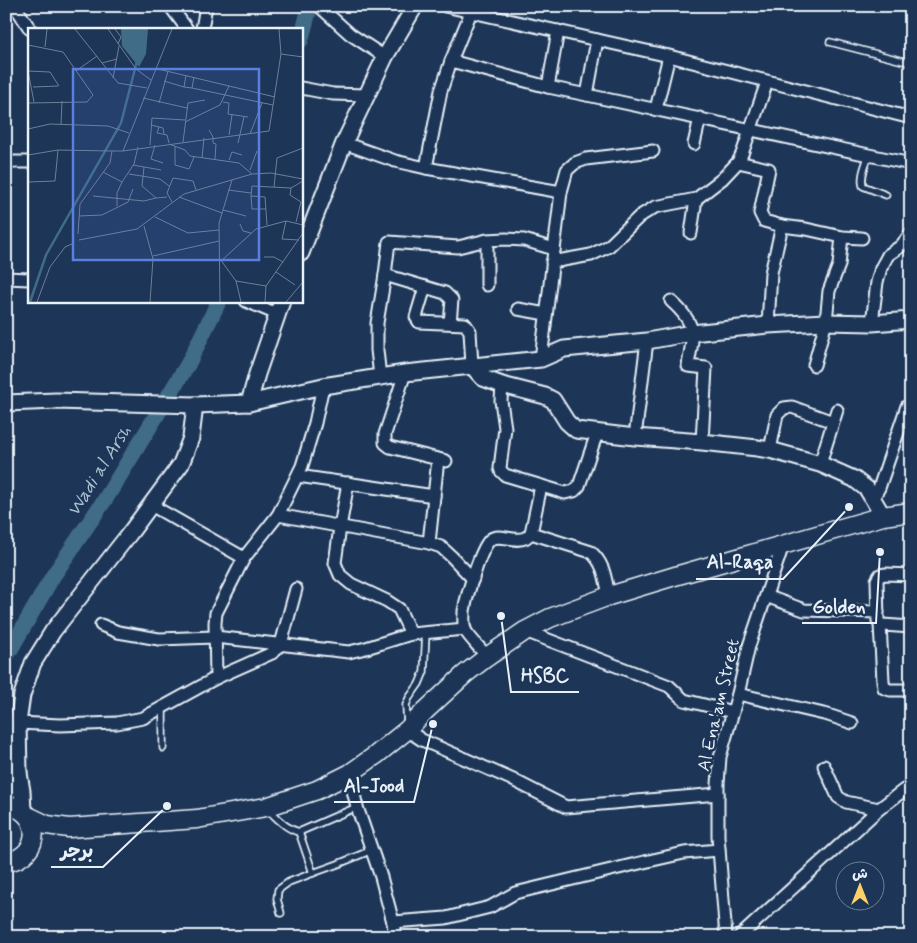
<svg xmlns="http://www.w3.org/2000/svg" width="917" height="943" font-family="Mynerve,'Playpen Sans Arabic',sans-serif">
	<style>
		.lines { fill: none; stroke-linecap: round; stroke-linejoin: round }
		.river { stroke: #406c87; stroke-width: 16 }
		.lane-casing { stroke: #e8f1f8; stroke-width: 9 }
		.street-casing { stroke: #e8f1f8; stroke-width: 15 }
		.secondary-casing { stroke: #e8f1f8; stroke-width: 19 }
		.primary-casing { stroke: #e8f1f8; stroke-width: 21 }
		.lane { stroke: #1d3557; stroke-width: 5.5 }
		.street { stroke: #1d3557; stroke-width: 11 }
		.secondary { stroke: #1d3557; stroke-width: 15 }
		.primary { stroke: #1d3557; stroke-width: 18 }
		.labels { text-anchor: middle; stroke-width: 5; stroke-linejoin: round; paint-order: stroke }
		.street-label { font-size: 18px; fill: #e8f1f8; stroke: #1d3557 }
		.water-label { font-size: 19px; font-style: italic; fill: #adc2d0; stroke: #1d3557 }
		.inset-river { fill: none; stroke: #406c87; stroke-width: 2.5 }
		.inset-road { fill: none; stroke: #6e8097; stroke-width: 1 }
		.view { fill: #5a7fe2; fill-opacity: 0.15; stroke: #5a7fe2; stroke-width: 2.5 }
		.inset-edge { fill: none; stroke: #e8f1f8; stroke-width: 2.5 }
		.leader { fill: none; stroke: #e8f1f8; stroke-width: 2 }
		.callout-dot { fill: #e8f1f8; stroke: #1d3557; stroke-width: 2 }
		.callout-label { font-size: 19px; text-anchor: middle; font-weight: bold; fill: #e8f1f8; stroke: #1d3557; stroke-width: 5; stroke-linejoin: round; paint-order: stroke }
	</style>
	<rect width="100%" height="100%" fill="#1d3557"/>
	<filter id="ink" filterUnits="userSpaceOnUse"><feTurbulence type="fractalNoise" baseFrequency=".02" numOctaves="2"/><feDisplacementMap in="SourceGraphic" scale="10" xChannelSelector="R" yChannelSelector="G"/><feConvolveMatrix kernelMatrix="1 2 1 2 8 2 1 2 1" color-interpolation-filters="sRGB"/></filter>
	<g filter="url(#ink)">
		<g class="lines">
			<g class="river">
				<path d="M301 40 310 6"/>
				<path d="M6 657 53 576 106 498 188 364 219 301"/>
			</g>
			<g class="lane-casing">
				<g id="lane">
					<path d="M830 42 911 63"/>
					<path d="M869 154C866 164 860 176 863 186L886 195"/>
					<path d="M407 725 406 705 409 698 419 684 424 672 426 632"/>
					<path d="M163 748V707"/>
					<path d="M267 809C277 818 286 829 299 832L313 873 338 864 372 850"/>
					<path d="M299 832 357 807"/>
					<path d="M281 913 277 899 278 890 289 882 313 873"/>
				</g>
			</g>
			<g class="street-casing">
				<g id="street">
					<path d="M15 6 30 29"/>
					<path d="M170 6 187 29"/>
					<path d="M319 6 350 34 385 57"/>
					<path d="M445 6 669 56 911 118"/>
					<path d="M202 29 206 6"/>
					<path d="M451 61 548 87 558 31"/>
					<path d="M548 87 587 95 597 40"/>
					<path d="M301 88 333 94 366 95"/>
					<path d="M587 95 911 164"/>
					<path d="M656 109 669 56"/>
					<path d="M344 143 395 161 426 168 561 192"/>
					<path d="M694 144 700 118"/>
					<path d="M6 162H29"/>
					<path d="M738 162 769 169 760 213 764 221 782 226 806 229 842 237 862 238"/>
					<path d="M426 168 441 91 451 61 471 12"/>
					<path d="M691 233 696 199"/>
					<path d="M487 240V285"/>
					<path d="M552 262 591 255 609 246 640 216 655 207 696 199 722 179 738 162 742 154 767 82"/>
					<path d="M385 275 445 293 452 300 450 323"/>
					<path d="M6 278 29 279"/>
					<path d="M425 287 416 317 419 322 465 324 470 331 472 366"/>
					<path d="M246 301 277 314"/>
					<path d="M671 301C680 309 692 321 692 334 693 344 689 356 688 366L706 368 702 442"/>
					<path d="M518 309 546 314"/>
					<path d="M872 323 877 282 881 268 888 255 901 246 911 233"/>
					<path d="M768 325 771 273 782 226"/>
					<path d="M541 359 561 192 567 170 575 163 586 159 653 151"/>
					<path d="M814 365 826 322 829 291 839 265 842 237"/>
					<path d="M405 373 385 434V443L390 447 446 461"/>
					<path d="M380 377 377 350V323L385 275 389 242 458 247 487 240 506 239 524 240 554 249"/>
					<path d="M502 385 501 401 505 428 500 468 501 471 505 475 565 493 574 491 579 486 597 433"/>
					<path d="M635 437 647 341"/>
					<path d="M770 450 777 415 784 408 792 407 833 422"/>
					<path d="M820 464 837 410"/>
					<path d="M298 476 434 496"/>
					<path d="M348 483 340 527 335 563 340 575 351 584 387 601 399 609 411 634 465 629"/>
					<path d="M873 498 879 488 907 406"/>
					<path d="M151 505 244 558 278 515 302 466 315 423 323 386"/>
					<path d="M278 515 429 543 441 547 452 557 473 579"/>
					<path d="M531 533 591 552C605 565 605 578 609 596"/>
					<path d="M429 543 438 459"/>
					<path d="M911 575 886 574 880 575 877 580 878 621 880 624 883 625 911 627"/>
					<path d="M766 596 804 610 878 612"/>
					<path d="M880 624 883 681 884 688 890 690H911"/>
					<path d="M101 625 118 632 159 639 215 637 349 652 366 648 411 634"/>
					<path d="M525 631 669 686 684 700 733 712"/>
					<path d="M487 657C482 650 468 636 465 630 463 625 464 616 464 611 466 598 481 546 491 539 500 533 514 543 525 538 527 537 529 535 531 533L541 486"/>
					<path d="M216 678 215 623 216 613 244 558"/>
					<path d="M738 694 828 715 852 723"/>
					<path d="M18 723 60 725 117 723 143 718 216 678 272 653 281 644 296 589"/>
					<path d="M407 730 422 740 511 779 566 807 718 794"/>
					<path d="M824 766 838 797 846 802 879 809"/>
					<path d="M349 774 357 807 381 877 393 922 395 937"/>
					<path d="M393 922 446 918 490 907 515 893 644 862 684 853 719 850"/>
					<path d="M726 937 718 836V784L720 757 738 694 749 646 783 545"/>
					<path d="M739 937 879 809 904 790 911 787"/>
				</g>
			</g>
			<g class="secondary-casing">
				<g id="secondary">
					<path d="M301 253 344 143 385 57 415 6"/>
					<path d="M472 366 483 378 502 385 545 396 553 400 567 422 576 430 635 437 702 442 757 448 770 450 820 464 854 479 867 489 883 516"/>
					<path d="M6 403 56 401 195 405 249 403 323 386 405 373 541 359 564 349 647 341 692 333 768 325 826 322 872 323 911 320"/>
					<path d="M249 403 257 374 282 301"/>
					<path d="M6 795 19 773"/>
					<path d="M23 811 22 791 19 773 18 723 22 695 33 663 53 631 130 533 181 464 191 438 195 405"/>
				</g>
			</g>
			<g class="primary-casing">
				<g id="primary">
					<path d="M6 805C43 810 43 857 6 862"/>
					<path d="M28 816 47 825 69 828 197 819 266 807 317 790 349 774 376 755 407 730 425 711 465 674 487 657 525 631 550 618 609 596 675 576 883 516 911 512"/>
				</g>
			</g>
			<use href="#lane" class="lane"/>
			<use href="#street" class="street"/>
			<use href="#secondary" class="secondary"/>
			<use href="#primary" class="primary"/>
		</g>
	</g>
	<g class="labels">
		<g class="street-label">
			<text transform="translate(718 705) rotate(-77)" y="6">Al Ena'am Street</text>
		</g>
		<g class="water-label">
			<text transform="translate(98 470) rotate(-58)" y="7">Wadi al Arsh</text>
		</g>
	</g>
	<g transform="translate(28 28)">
		<rect width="275" height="275" fill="#1d3557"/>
		<path d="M93 1H120L118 26 111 39 94 18Z" fill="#406c87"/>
		<path class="inset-river" d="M2 274 18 227 93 95 109 33"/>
		<path class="inset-road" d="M47 1 90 55 119 60M80 1 108 41 123 52M87 1 93 9 90 16M251 1 253 26 275 29M0 17 35 24 65 67 59 74 0 75M17 19 19 1M74 35 89 31M130 41 247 69M48 43 69 28M85 50 91 18M136 53 156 59 158 47M5 59 30 58M156 59 164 60 166 49M164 60 245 77M115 70 159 80M6 74 0 43 22 44 31 58M195 74 201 75 200 86 220 89M131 75 140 43M157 94 192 77 201 58M33 97 34 73M123 97 135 100 136 106M131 99 129 105 139 107 141 115M0 101 22 96 80 98 101 105M181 102 185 109V115L188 116 187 131M222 106 234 75M201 107 204 87M155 114 160 75 177 72M210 115 216 89M141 116 157 122 162 128 211 135 224 146M122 117 124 90 157 92M127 117 123 131 135 135M147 119V137L161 141 166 129M95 123 241 103 253 26M0 127 30 122 84 123M174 130 176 110M201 132 204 124 214 127M105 137 133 142M116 139 114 158 128 170 139 169M222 142 229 123M75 144 94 154 106 136 110 119M101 146 132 151 141 158M0 154 27 153 30 122M246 159 249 130 275 120M200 162 223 165M65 168 116 173 128 170M223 168 224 181H238M151 169 194 185M144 174 139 165 145 150 165 153 168 162M89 178V165L94 154M195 182 218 188M51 188 74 187 100 174 105 161M127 189 160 205 191 202M258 193 254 211 271 212M268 194 273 174 262 167 263 160 275 153M212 196 215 203 223 205M239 197 237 169 223 168 224 158 263 160M116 198 125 231 122 274M50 206 52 176 82 135 84 123H95L144 1M51 212 109 201 156 166 224 146 243 145 275 151M125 228 191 213M236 229H246L255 234M192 231 208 253 213 274M193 233 228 201 258 193 275 197M248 244 267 257M208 253 238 258 237 274M238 258 275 205M9 274 22 239 37 219 44 216M192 274 191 195 204 152M258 274 275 254"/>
		<path class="view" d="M45 41H231V232H45Z"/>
		<rect width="275" height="275" class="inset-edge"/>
	</g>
	<path class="leader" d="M849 507L783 579H696M880 552L876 623H802M501 616L511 692H579M433 724L414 802H334M167 806L103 867H51"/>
	<g class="callout-dot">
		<circle cx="849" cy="507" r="5"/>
		<circle cx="880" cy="552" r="5"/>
		<circle cx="501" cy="616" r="5"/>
		<circle cx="433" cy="724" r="5"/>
		<circle cx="167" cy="806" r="5"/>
	</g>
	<g class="callout-label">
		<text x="740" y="568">Al-Raqa</text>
		<text x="839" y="613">Golden</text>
		<text x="545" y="682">HSBC</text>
		<text x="374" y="792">Al-Jood</text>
		<text x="77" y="857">برجر</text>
	</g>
	<rect width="917" height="943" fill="none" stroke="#1d3557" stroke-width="25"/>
	<rect x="12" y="12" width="892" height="918" fill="none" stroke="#e8f1f8" stroke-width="2" filter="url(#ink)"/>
	<g transform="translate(860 886)"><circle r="24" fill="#1d3557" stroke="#6e8097"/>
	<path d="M0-4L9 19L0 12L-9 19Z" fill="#ffd166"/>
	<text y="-8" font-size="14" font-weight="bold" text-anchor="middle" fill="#e8f1f8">ش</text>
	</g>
</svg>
